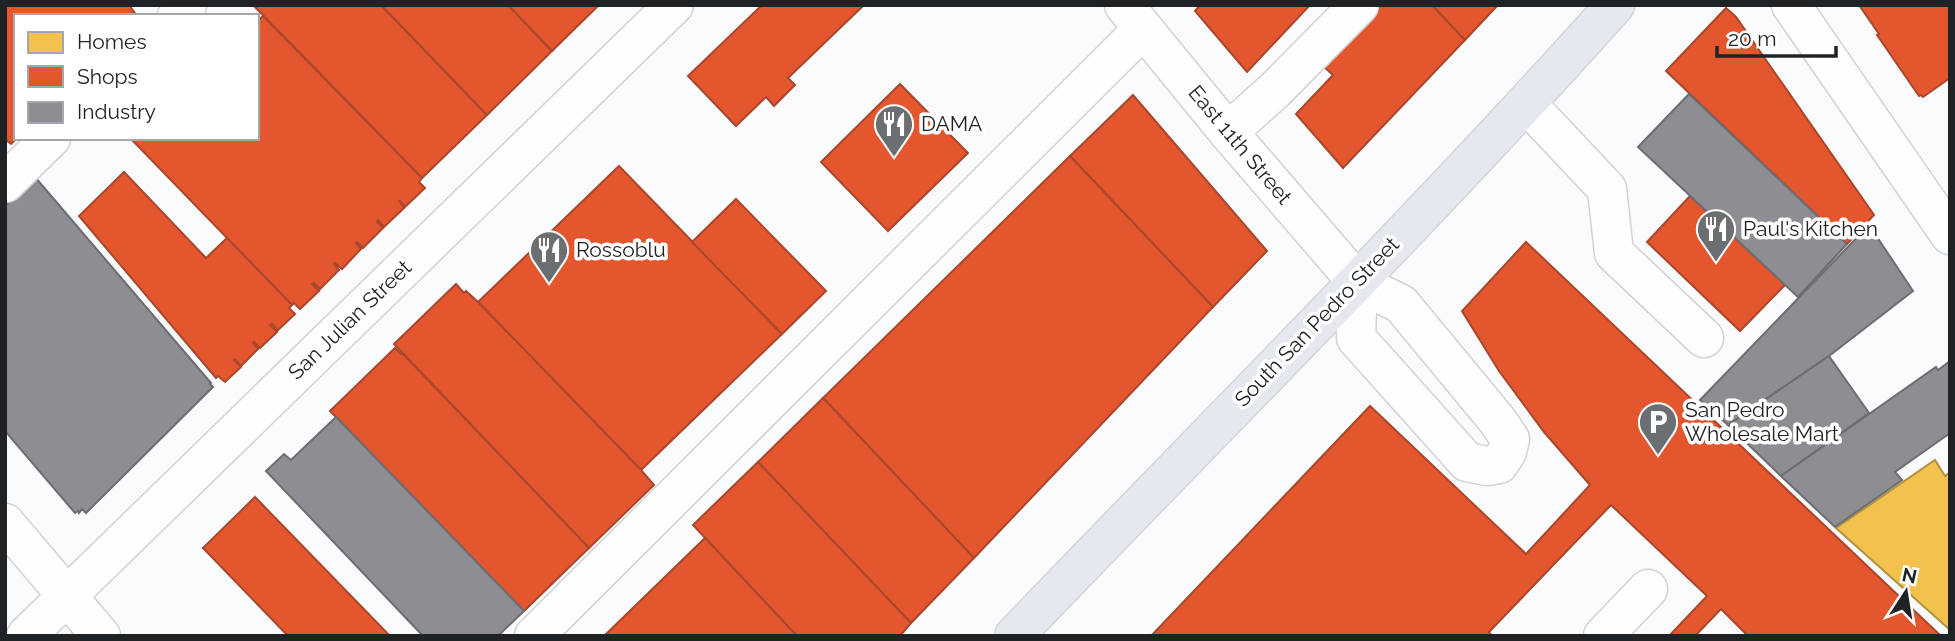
<svg xmlns="http://www.w3.org/2000/svg" width="1955" height="641" font-family="Raleway,sans-serif">
	<style>
		.homes { fill: #f2c14e; stroke: #b39242; stroke-width: 2 }
		.shops { fill: #e4572e; stroke: #a9472c; stroke-width: 2 }
		.industry { fill: #8d8d92; stroke: #6c6d72; stroke-width: 2 }
		.lines { fill: none; stroke-linecap: round; stroke-linejoin: round }
		.minor-casing { stroke: #d0d2d4; stroke-width: 41 }
		.major-casing { stroke: #d4d6d7; stroke-width: 41 }
		.minor { stroke: #fefeff; stroke-width: 38 }
		.major { stroke: #e5e9ef; stroke-width: 38 }
		.labels { text-anchor: middle; stroke-width: 7; stroke-linejoin: round; paint-order: stroke }
		.poi-label { font-size: 21px; fill: #202326; stroke: #fff; text-anchor: start }
		.street-label { font-size: 21px; fill: #202326; stroke: #fff }
	</style>
	<rect width="100%" height="100%" fill="#f9fbfd"/>
	<path class="homes" d="M1935 460 1945 476 1950 472V630L1836 528Z"/>
	<g class="shops">
		<path d="M5 5H129L137 16H16L17 138 11 144 5 139Z"/>
		<path d="M253 5H381L487 115 422 178Z"/>
		<path d="M381 5H508L552 51 487 115Z"/>
		<path d="M508 5H599L552 51Z"/>
		<path d="M762 5H864L788 78 795 85 774 106 766 97 736 126 688 76Z"/>
		<path d="M1200 5H1310L1247 72 1195 11Z"/>
		<path d="M1381 5H1432L1465 40 1343 168 1296 114 1333 75 1324 67Z"/>
		<path d="M1432 5H1498L1465 40Z"/>
		<path d="M1859 5H1950V78L1923 97 1921 95 1919 96 1877 35 1879 34Z"/>
		<path d="M1726 8 1736 17 1874 215 1847 244 1666 71Z"/>
		<path d="M263 16 422 178 419 182 425 188 405 207 399 200 404 208 384 227 378 220 377 222 383 228 363 248 357 242 356 243 361 249 342 269 335 263 334 264 339 270 320 289 314 283 312 284 319 291 300 309 294 303 292 305 133 141 136 138H257V21Z"/>
		<path d="M900 84 968 153 888 231 821 162Z"/>
		<path d="M1133 95 1267 251 1213 307 1070 156Z"/>
		<path d="M1070 156 1213 307 974 558 823 398Z"/>
		<path d="M619 166 782 334 641 470 478 302Z"/>
		<path d="M124 172 206 258 227 238 292 305 289 308 295 314 278 330 272 324 270 325 277 332 260 348 254 342 253 343 258 349 241 366 235 359 234 360 241 367 225 382 218 376 216 378 79 216Z"/>
		<path d="M1690 196 1785 285 1740 331 1647 242Z"/>
		<path d="M736 199 826 291 782 334 692 242Z"/>
		<path d="M1526 242 1941 636H1748L1721 609 1695 636H1669L1707 596 1611 505 1489 632 1492 636H1151L1370 406 1526 554 1590 485 1544 432 1499 371 1462 311Z"/>
		<path d="M456 284 464 293 466 291 478 302 641 470 654 485 589 548 394 344Z"/>
		<path d="M395 348 401 354 402 353 589 548 524 611 330 411Z"/>
		<path d="M823 398 974 558 911 623 758 462Z"/>
		<path d="M758 462 911 623 900 636H797L693 525Z"/>
		<path d="M255 497 390 636H288L203 548Z"/>
		<path d="M705 538 797 636H604Z"/>
	</g>
	<g class="industry">
		<path d="M1689 94 1847 244 1798 297 1638 147Z"/>
		<path d="M35 177 211 383 210 384 213 387 86 513 82 509 79 513 78 511 75 513 5 431V206Z"/>
		<path d="M1869 225 1913 291 1829 356 1728 425 1700 400Z"/>
		<path d="M1829 356 1869 413 1781 476 1728 425Z"/>
		<path d="M1950 361V433L1895 472 1902 480 1835 527 1781 476 1936 367 1938 370Z"/>
		<path d="M336 417 524 611 498 636H423L266 471 284 454 291 460Z"/>
	</g>
	<g class="lines">
		<g class="minor-casing">
			<g id="minor">
				<path d="M1124 5 1228 132 1358 283 1401 304 1497 420 1510 439 1507 452 1499 464 1487 466 1467 462 1356 338 1358 283"/>
				<path d="M1791 5 1950 235"/>
				<path d="M177 16 187 5"/>
				<path d="M1527 104 1607 189 1614 253 1704 338"/>
				<path d="M1228 132 1275 90 1359 5"/>
				<path d="M5 183 51 138"/>
				<path d="M5 523 101 636"/>
				<path d="M26 636 674 5"/>
				<path d="M534 636 1143 29"/>
				<path d="M1603 636 1648 589"/>
			</g>
		</g>
		<g class="major-casing">
			<path id="major" d="M1014 636C1215 426 1422 221 1615 5"/>
		</g>
		<use href="#minor" class="minor"/>
		<use href="#major" class="major"/>
	</g>
	<defs>
		<g id="restaurant-pin" transform="scale(2.0125)"><path d="M0 17L-7.5 6A9.5 9.5 0 1 1 7.5 6Z" fill="#6c6f71" stroke="#fff"/><path d="M-5-6h1v4h1v-4h1v4h1v-4h1v5L-1.5 .5V6h-2V.5L-5-1ZM5-6V6H3V1.5H1.5Q1.5-4 5-6Z" fill="#fff"/></g>
		<g id="parking-pin" transform="scale(2.0125)"><path d="M0 17L-7.5 6A9.5 9.5 0 1 1 7.5 6Z" fill="#6c6f71" stroke="#fff"/><path d="M-3.5-5.5H1a3.5 3.5 0 0 1 0 7H-1V5.5H-3.5ZM-1-3.4V-.6H.8a1.4 1.4 0 0 0 0-2.8Z" fill="#fff"/></g>
	</defs>
	<g fill-rule="evenodd">
		<use href="#restaurant-pin" x="894" y="124"/>
		<use href="#restaurant-pin" x="1716" y="229"/>
		<use href="#restaurant-pin" x="549" y="250"/>
		<use href="#parking-pin" x="1658" y="422"/>
	</g>
	<g class="labels">
		<g class="poi-label">
			<text x="921" y="131">DAMA</text>
			<text x="1743" y="236">Paul's Kitchen</text>
			<text x="576" y="257">Rossoblu</text>
			<text x="1685" y="417">San Pedro<tspan x="1685" dy="24">Wholesale Mart</tspan></text>
		</g>
		<g class="street-label">
			<text transform="translate(1240 145) rotate(50)" y="7">East 11th Street</text>
			<text transform="translate(350 320) rotate(-44)" y="7">San Julian Street</text>
			<text transform="translate(1317 322) rotate(-46)" y="7">South San Pedro Street</text>
		</g>
	</g>
	<rect width="1955" height="641" fill="none" stroke="#202326" stroke-width="14"/>
	<rect x="14" y="14" width="245" height="126" fill="#ffffff" stroke="#a6a7a8" stroke-width="2"/>
	<rect x="28" y="32" width="35" height="21" fill="#f2c14e" stroke="#a6a7a8" stroke-width="2"/>
	<text x="77" y="49" font-size="21" fill="#202326">Homes</text>
	<rect x="28" y="66" width="35" height="21" fill="#e4572e" stroke="#a6a7a8" stroke-width="2"/>
	<text x="77" y="84" font-size="21" fill="#202326">Shops</text>
	<rect x="28" y="102" width="35" height="21" fill="#8d8d92" stroke="#a6a7a8" stroke-width="2"/>
	<text x="77" y="119" font-size="21" fill="#202326">Industry</text>
	<g transform="translate(1906 592) rotate(12)" stroke="#ffffff" stroke-width="5" paint-order="stroke">
	<path d="M0-5L12 26L0 18L-12 26Z" fill="#202326"/>
	<text y="-10" font-size="19" font-weight="bold" text-anchor="middle" fill="#202326">N</text>
	</g>
	<path d="M1717 46v10h119v-10" fill="none" stroke="#202326" stroke-width="3.5"/>
	<text x="1728" y="46" font-size="21" fill="#202326" stroke="#ffffff" stroke-width="5" paint-order="stroke">20 m</text>
</svg>
